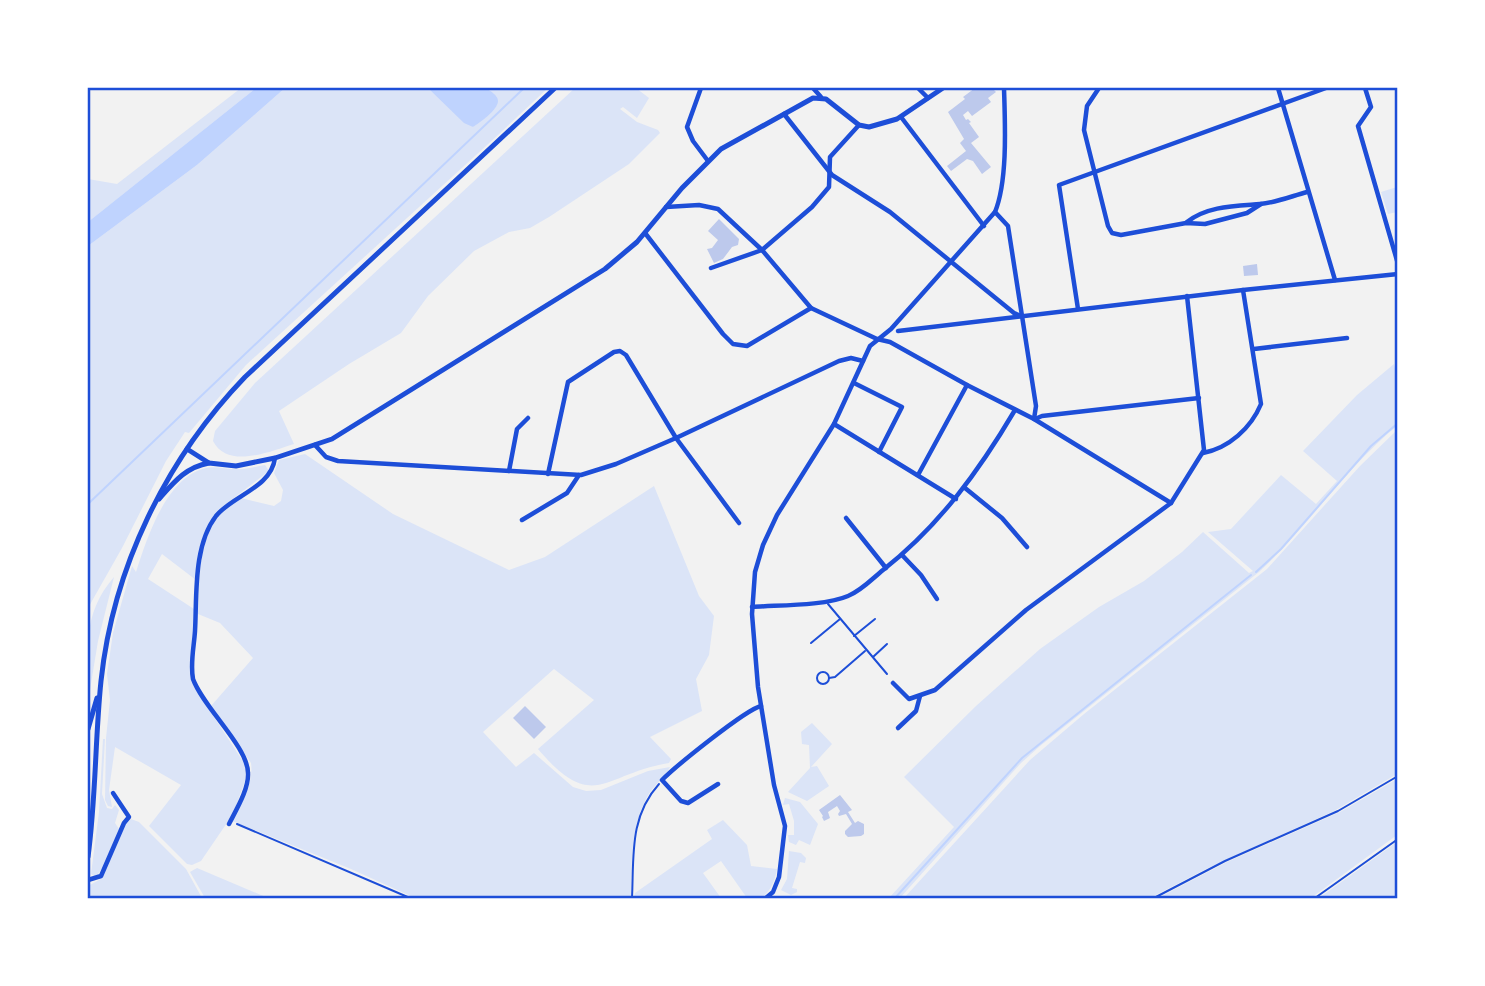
<svg xmlns="http://www.w3.org/2000/svg" width="1485" height="986" font-family="'Work Sans',sans-serif">
	<style>
		.green { fill: #dbe4f7 }
		.water { fill: #bfd3fe }
		.lines { fill: none; stroke-linecap: round; stroke-linejoin: round }
		.stream { stroke: #bfd3fe; stroke-width: 2 }
		.building { fill: #bdc9ec }
		.path { stroke: #1d4ed8; stroke-width: 2 }
		.service { stroke: #1d4ed8; stroke-width: 2 }
		.minor { stroke: #1d4ed8; stroke-width: 4.5 }
		.tertiary { stroke: #1d4ed8; stroke-width: 5 }
		.secondary { stroke: #1d4ed8; stroke-width: 5 }
		.neatline { fill: none; stroke: #1d4ed8; stroke-width: 2.5 }
	</style>
	<rect width="100%" height="100%" fill="#f2f2f2"/>
	<g class="green">
		<path d="M241 88H256L88 222V179L117 184Z"/>
		<path d="M285 88H428L473 127 496 106 497 97 486 88H548L498 135 246 365 189 433 185 432 166 461 122 548 88 608V246L197 165Z"/>
		<path d="M575 88H636L649 98 637 118 623 107 620 109 637 122 658 130 660 133 629 164 549 217 530 228 509 232 474 251 428 296 401 333 349 364 279 411 294 444C271 451 228 470 213 441L215 431 255 383Z"/>
		<path d="M1397 187V212L1388 214 1381 192Z"/>
		<path d="M1394 364 1397 376V426C1345 468 1308 527 1259 572L1040 746 1021 763 900 898H889L954 827 904 777 976 706 1040 649 1099 607 1144 581 1182 552 1203 532 1249 573 1253 571 1208 532 1231 529 1281 475 1316 504 1337 481 1303 451 1357 395Z"/>
		<path d="M1397 430V774L1334 811 1208 868 1150 898H904L1030 760 1084 714 1267 569 1360 466Z"/>
		<path d="M305 454 393 514 509 570 545 557 654 486 699 596 714 616 709 655 696 679 702 711 650 737 671 759 669 763C604 773 594 815 538 749L594 700 554 669 483 732 516 767 534 753 573 787 586 791 601 790 648 771 670 767C665 777 653 786 647 797 630 829 632 863 631 898H415L351 869 232 821C241 803 254 785 251 763L211 706 253 658 220 623 198 614C199 583 198 541 219 516 225 509 234 504 241 498L274 506 281 501 283 490 274 473 279 460Z"/>
		<path d="M265 465 269 471 222 507 205 534 196 580 162 554 148 579 194 609 191 670 197 691 246 766 245 781 233 814 201 861 192 865 187 864 149 826 181 785 115 747 109 790 112 807 108 806 105 800 106 738 110 700 107 674 113 633 132 566 136 572C147 538 166 477 206 468 214 466 224 469 233 469 243 470 254 467 265 465Z"/>
		<path d="M114 577 98 641 88 702C87 655 81 615 114 577Z"/>
		<path d="M812 723 832 744 811 767 817 766 829 786 807 801 788 792 810 768 809 745 802 744 801 732Z"/>
		<path d="M103 739H105L102 794 107 808 112 809 115 805 119 810 115 823 119 829 103 867 96 877 91 874 99 812Z"/>
		<path d="M1397 779V835L1311 898H1158L1227 862 1340 812Z"/>
		<path d="M785 798 800 802 818 824 810 845 799 840 796 845 789 842 788 835H794V821L789 804 783 805Z"/>
		<path d="M131 819 139 822 186 869 202 898H88V886L99 880 104 874 125 825Z"/>
		<path d="M723 820 747 845 751 866 777 869C775 881 771 890 762 898H747L721 861 703 873 721 898H634L635 893 712 839 707 830Z"/>
		<path d="M1397 842V898H1319Z"/>
		<path d="M789 851 801 853 806 858 805 863 800 862 792 888 797 889V892L791 895 781 890 787 879Z"/>
		<path d="M197 868 268 898H205L190 872Z"/>
	</g>
	<g class="water">
		<path d="M256 88H285L197 165 88 246V222Z"/>
		<path d="M428 88H486C490 91 498 95 498 101 498 110 479 123 473 127L464 123Z"/>
	</g>
	<g class="lines">
		<g class="stream">
			<path d="M88 504 524 88"/>
			<path d="M1256 572 1281 549 1371 446 1398 423"/>
			<path d="M895 898 1022 758 1251 575"/>
		</g>
	</g>
	<g class="building">
		<path d="M975 88H992L996 92 988 98 991 102 972 116 968 111 963 115 966 120 968 119 971 122 969 123 979 137 971 143 991 167 982 174 973 161 967 159 951 171 947 166 966 151 960 143 964 139 948 112 965 99 963 97Z"/>
		<path d="M719 219 739 239 738 245 732 247 723 259 714 263 707 249 712 248 718 240 708 231Z"/>
		<path d="M1257 264 1258 275 1244 276 1243 266Z"/>
		<path d="M525 706 546 727 534 739 513 718Z"/>
		<path d="M840 795 852 810 848 812 855 823 858 821 864 824V834L861 836 848 837 845 834V831L852 824 846 814 839 816 838 814 840 811 837 806 828 812 830 818 824 821 822 817 823 816 819 810Z"/>
	</g>
	<g class="lines">
		<g class="path">
			<path d="M237 824 410 898"/>
			<path d="M632 898C634 857 629 817 659 784"/>
		</g>
		<g class="service">
			<path d="M828 604 887 674"/>
			<path d="M854 636 875 619"/>
			<path d="M811 643 840 619"/>
			<path d="M873 657 887 644"/>
			<circle cx="823" cy="678" r="6"/>
			<path d="M829 678 835 677 865 651"/>
			<path d="M1154 898 1225 861 1338 811 1398 776"/>
			<path d="M1315 898 1398 839"/>
		</g>
		<g class="minor">
			<path d="M701 88 687 127 693 141 708 161"/>
			<path d="M813 88 821 97"/>
			<path d="M918 88 928 98"/>
			<path d="M1099 88 1087 106 1084 130 1108 226 1112 233 1121 235 1186 223 1205 224 1247 213 1261 204"/>
			<path d="M1278 88 1335 280"/>
			<path d="M1365 88 1371 107 1358 126 1398 264"/>
			<path d="M784 114 832 175 890 212 1014 313 1021 316"/>
			<path d="M901 117 984 226"/>
			<path d="M666 207 699 205 718 209 762 250 811 308 877 339 890 342 967 385 1034 419 1171 503"/>
			<path d="M995 212 1008 226 1036 406 1034 419"/>
			<path d="M1187 222C1207 206 1235 206 1260 204 1275 203 1292 196 1307 192"/>
			<path d="M645 233 723 334 733 344 747 346 811 308"/>
			<path d="M711 268 762 250 812 207 829 187 830 157 859 125"/>
			<path d="M1078 309 1059 185 1326 88"/>
			<path d="M898 331 1243 290 1398 274"/>
			<path d="M1254 349 1347 338"/>
			<path d="M854 383 902 407 879 452"/>
			<path d="M1035 419 1042 416 1199 398"/>
			<path d="M834 424 956 499"/>
			<path d="M315 445 326 457 338 461 581 475 616 464 676 438 839 361 851 358 863 361"/>
			<path d="M1203 453C1229 448 1251 428 1261 404L1243 290"/>
			<path d="M509 471 517 429 528 418"/>
			<path d="M548 474 568 382 614 352 620 351 626 355 676 438 739 523"/>
			<path d="M918 475 967 385"/>
			<path d="M965 488 1002 518 1027 547"/>
			<path d="M846 518 886 568"/>
			<path d="M522 520 567 493 579 475"/>
			<path d="M902 555 921 575 937 599"/>
			<path d="M752 607C778 605 825 606 848 596 861 591 872 579 883 570 939 526 979 471 1015 410"/>
			<path d="M893 683 909 699 935 690 1026 610 1171 503 1204 450 1187 296"/>
			<path d="M898 728 916 711 920 696"/>
			<path d="M718 784 688 803 681 801 662 780C676 766 745 710 761 706"/>
			<path d="M229 824C236 810 249 789 248 773 248 747 203 707 193 679 190 663 194 647 195 631 197 596 193 546 216 516 233 495 271 488 275 458"/>
			<path d="M88 880 101 876 124 823 129 817 113 793"/>
			<path d="M766 898 773 892 779 877 785 826 774 785 758 687 752 614 755 572 763 545 777 515 834 424 870 346 891 329 995 212C1008 180 1005 123 1004 88"/>
		</g>
		<g class="tertiary">
			<path d="M187 449 209 463 236 466 275 458 332 439 605 269 637 242 682 188 721 149 813 98 826 99 859 125 869 127 897 119 943 88"/>
			<path d="M159 499C174 482 186 467 209 463"/>
		</g>
		<g class="secondary">
			<path d="M88 729 97 698"/>
			<path d="M88 857C96 798 95 739 101 681 113 568 166 459 245 377L555 88"/>
		</g>
	</g>
	<rect width="1485" height="986" fill="none" stroke="#ffffff" stroke-width="178"/>
	<rect x="89" y="89" width="1307" height="808" class="neatline"/>
</svg>
